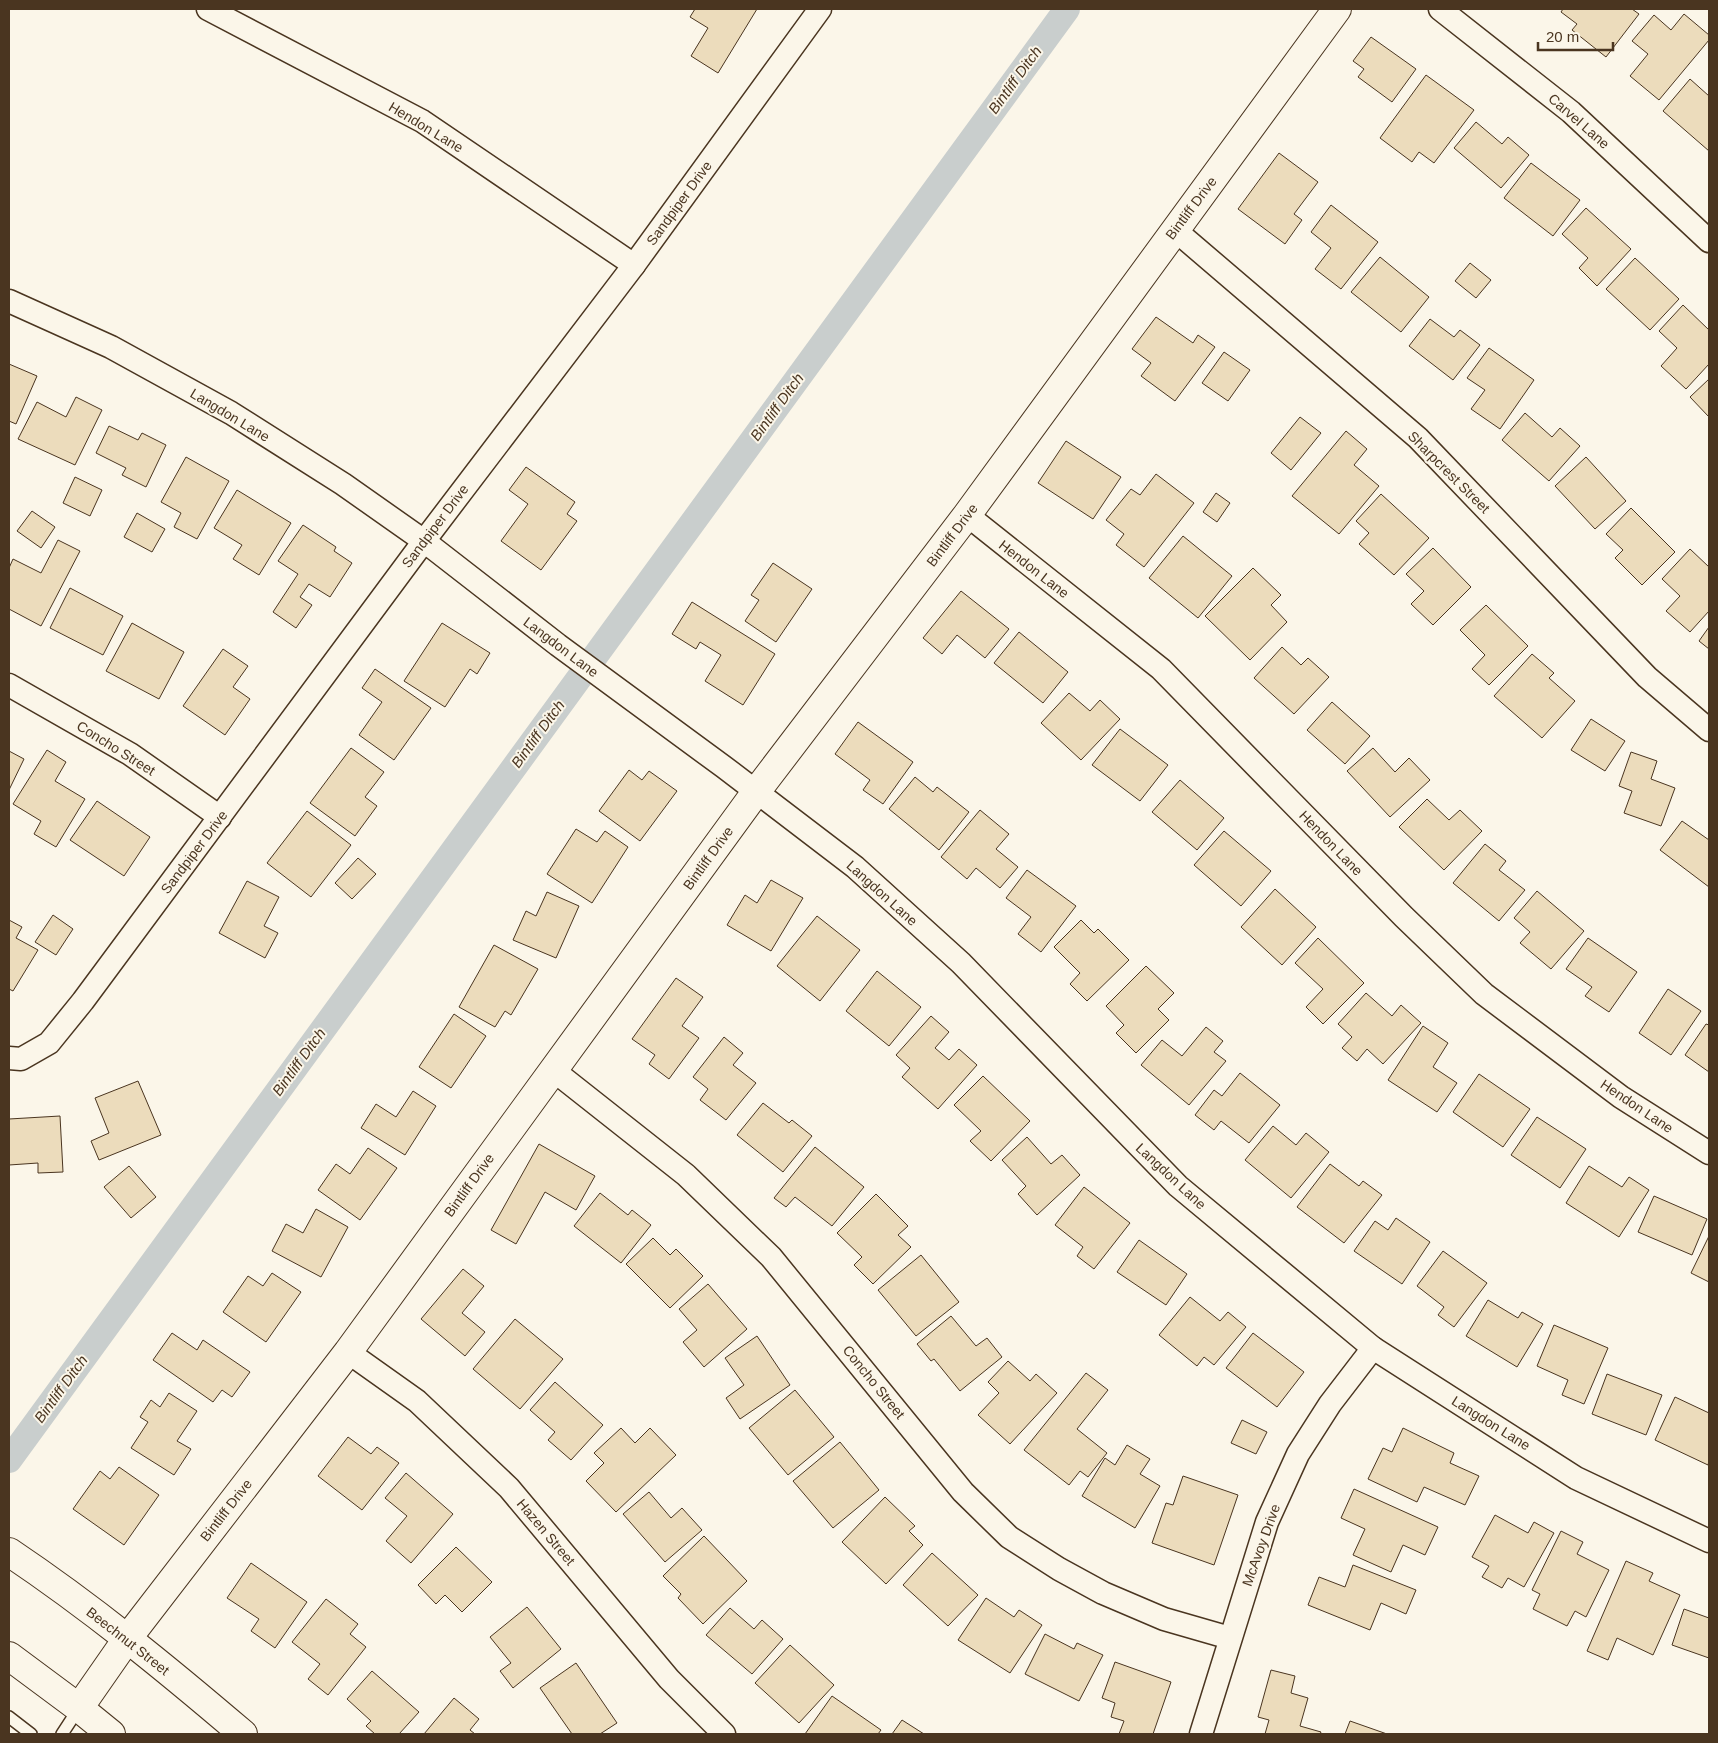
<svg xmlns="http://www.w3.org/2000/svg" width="1718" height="1743" font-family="Arial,sans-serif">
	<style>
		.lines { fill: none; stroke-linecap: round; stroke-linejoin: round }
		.canal { stroke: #c9cecd; stroke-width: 26 }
		.building { fill: #ecdcbc; stroke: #4a3520 }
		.service-casing { stroke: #4a3520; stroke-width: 14 }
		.minor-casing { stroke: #4a3520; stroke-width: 25 }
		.tertiary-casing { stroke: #4a3520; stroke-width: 30 }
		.secondary-casing { stroke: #4a3520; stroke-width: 30 }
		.service { stroke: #fbf6e9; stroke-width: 11 }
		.minor { stroke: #fbf6e9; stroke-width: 22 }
		.tertiary { stroke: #fbf6e9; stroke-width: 28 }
		.secondary { stroke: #fbf6e9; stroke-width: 28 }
		.labels { text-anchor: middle; stroke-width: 4; stroke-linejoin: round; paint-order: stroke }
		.street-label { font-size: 14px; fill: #4a3520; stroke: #fbf6e9 }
		.water-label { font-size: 15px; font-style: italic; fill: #4a3520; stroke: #fbf6e9 }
	</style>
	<rect width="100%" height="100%" fill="#fbf6e9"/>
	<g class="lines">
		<path class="canal" d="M9 1460 1067 9"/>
	</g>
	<g class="building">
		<path d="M695 9H757L718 73 691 56 708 28 690 17Z"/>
		<path d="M1563 9H1632L1639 14 1606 57 1572 30 1577 24 1561 12Z"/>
		<path d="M1684 14 1709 35V40L1659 100 1630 76 1648 54 1632 41 1654 15 1671 30Z"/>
		<path d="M1371 37 1416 69 1392 102 1358 77 1364 69 1353 61Z"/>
		<path d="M1426 75 1474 110 1434 163 1419 152 1412 162 1380 138Z"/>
		<path d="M1690 79 1709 96V151L1663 111Z"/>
		<path d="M1476 122 1502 144 1508 137 1529 155 1501 188 1454 148Z"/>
		<path d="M1279 153 1318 182 1294 214 1302 220 1285 244 1238 209Z"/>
		<path d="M1531 163 1580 200 1553 236 1504 198Z"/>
		<path d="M1331 205 1378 242 1341 289 1315 269 1331 248 1311 232Z"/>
		<path d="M1586 208 1631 249 1597 286 1579 268 1588 258 1562 234Z"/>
		<path d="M1380 257 1429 297 1401 332 1351 292Z"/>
		<path d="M1635 258 1679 299 1650 330 1606 289Z"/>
		<path d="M1470 263 1491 280 1476 298 1455 281Z"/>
		<path d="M1683 305 1709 330V364L1686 389 1661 366 1677 348 1659 331Z"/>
		<path d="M1156 317 1193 343 1198 335 1215 347 1175 401 1141 376 1151 363 1132 349Z"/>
		<path d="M1430 319 1454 337 1460 330 1480 345 1453 380 1409 346Z"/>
		<path d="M1489 348 1534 380 1500 429 1471 409 1485 390 1467 378Z"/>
		<path d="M1224 352 1250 370 1228 401 1202 383Z"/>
		<path d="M9 364 37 376 16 424 9 421Z"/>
		<path d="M1709 379V417L1690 397Z"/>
		<path d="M76 397 102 410 75 465 18 439 37 402 66 417Z"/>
		<path d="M1525 413 1552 437 1560 428 1580 446 1549 481 1502 440Z"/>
		<path d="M1300 417 1321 433 1291 470 1271 453Z"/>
		<path d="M109 426 138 440 142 433 166 445 146 487 122 475 126 468 96 453Z"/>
		<path d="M1346 431 1367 449 1354 465 1379 486 1339 534 1292 496Z"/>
		<path d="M1066 441 1121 477 1093 519 1038 483Z"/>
		<path d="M186 457 229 481 197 539 174 527 181 513 161 502Z"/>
		<path d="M1586 457 1626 501 1595 529 1555 486Z"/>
		<path d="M526 467 575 502 567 514 577 521 541 570 501 541 528 504 509 490Z"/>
		<path d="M1156 474 1194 503 1144 567 1116 545 1124 534 1106 520 1131 489 1140 495Z"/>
		<path d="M75 477 102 490 90 516 63 503Z"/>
		<path d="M237 490 291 523 259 575 233 559 242 545 214 528Z"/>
		<path d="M1216 493 1230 503 1217 522 1203 512Z"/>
		<path d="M1381 494 1429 538 1394 575 1359 544 1369 533 1356 521Z"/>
		<path d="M1631 508 1675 552 1642 585 1615 558 1623 550 1606 534Z"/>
		<path d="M32 511 55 527 41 548 17 531Z"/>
		<path d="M137 513 165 529 152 552 124 537Z"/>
		<path d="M303 525 336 547 334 551 352 563 330 597 309 584 300 597 312 605 296 628 273 612 298 574 278 561Z"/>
		<path d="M1183 536 1232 576 1198 618 1149 578Z"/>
		<path d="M58 540 80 551 41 626 9 609V568L13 559 41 573Z"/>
		<path d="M1433 548 1471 587 1433 625 1411 604 1424 591 1406 574Z"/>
		<path d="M1690 549 1709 567V611L1690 632 1666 611 1680 596 1662 579Z"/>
		<path d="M773 563 812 589 776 642 745 621 759 600 751 595Z"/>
		<path d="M1253 568 1281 595 1271 605 1287 622 1250 660 1205 616Z"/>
		<path d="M70 588 123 616 103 655 50 628Z"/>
		<path d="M961 591 1009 629 985 658 957 635 942 654 923 638Z"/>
		<path d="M692 602 775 654 743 705 705 681 721 655 700 642 696 649 672 634Z"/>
		<path d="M1486 605 1528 646 1489 685 1472 669 1485 655 1460 630Z"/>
		<path d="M132 623 184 652 159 699 106 671Z"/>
		<path d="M442 623 490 653 477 674 470 669 445 707 404 681Z"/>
		<path d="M1709 627V649L1699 641Z"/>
		<path d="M1019 632 1068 672 1043 703 994 663Z"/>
		<path d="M1282 647 1301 665 1308 658 1329 677 1294 714 1254 678Z"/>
		<path d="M223 649 248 666 233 687 250 699 225 735 183 706Z"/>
		<path d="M1532 654 1554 673 1549 678 1575 701 1542 738 1494 696Z"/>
		<path d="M375 669 431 708 394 760 359 735 382 702 362 688Z"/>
		<path d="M1069 693 1090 711 1100 700 1120 719 1081 760 1041 723Z"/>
		<path d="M1332 702 1370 736 1345 764 1307 730Z"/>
		<path d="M1591 719 1625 741 1605 771 1571 750Z"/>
		<path d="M858 722 913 762 883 804 863 790 870 780 835 754Z"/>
		<path d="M1120 729 1168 765 1140 801 1092 765Z"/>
		<path d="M351 748 384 772 365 797 377 806 355 836 310 803Z"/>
		<path d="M1373 748 1395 772 1409 758 1430 780 1390 817 1347 771Z"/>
		<path d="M47 750 66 762 55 781 85 799 56 847 34 834 41 821 13 804Z"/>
		<path d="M9 751 24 759 9 790Z"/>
		<path d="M1631 752 1657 761 1651 779 1675 788 1661 826 1624 813 1632 791 1619 786Z"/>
		<path d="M629 770 642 780 649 771 677 791 640 841 599 811Z"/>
		<path d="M915 777 933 792 937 787 969 812 939 850 889 809Z"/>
		<path d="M1180 780 1224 818 1197 850 1152 812Z"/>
		<path d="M1427 799 1449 820 1460 810 1482 831 1444 870 1399 827Z"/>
		<path d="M97 801 150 837 124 876 70 840Z"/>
		<path d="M980 810 1009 834 996 849 1018 867 1000 888 976 868 967 879 941 857Z"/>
		<path d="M307 811 351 845 311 897 267 863Z"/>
		<path d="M1682 821 1709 840V887L1660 850Z"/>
		<path d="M576 829 597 842 605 831 628 847 592 903 547 874Z"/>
		<path d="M1224 831 1271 871 1241 906 1194 865Z"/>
		<path d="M1485 844 1506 861 1499 870 1525 890 1499 921 1453 883Z"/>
		<path d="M358 858 376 874 352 899 335 883Z"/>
		<path d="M1027 870 1076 906 1041 952 1018 934 1031 917 1006 898Z"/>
		<path d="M771 880 803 898 771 951 727 925 745 895 757 903Z"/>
		<path d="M247 881 279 897 264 926 278 933 265 958 219 933Z"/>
		<path d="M1275 889 1316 927 1282 965 1241 927Z"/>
		<path d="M1537 891 1584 931 1551 969 1520 943 1530 932 1514 918Z"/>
		<path d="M547 892 579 906 556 958 513 940 526 911 536 916Z"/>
		<path d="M53 915 73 929 56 955 35 942Z"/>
		<path d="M817 916 860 950 820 1001 777 966Z"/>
		<path d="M9 920 22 927 16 938 38 950 13 991 9 989Z"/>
		<path d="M1081 920 1094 933 1098 929 1129 960 1087 1001 1070 984 1080 973 1054 947Z"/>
		<path d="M1318 938 1364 983 1323 1024 1306 1007 1323 989 1295 963Z"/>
		<path d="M1588 938 1637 972 1609 1012 1585 996 1592 987 1566 969Z"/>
		<path d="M494 945 538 969 511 1015 505 1011 495 1027 459 1007Z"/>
		<path d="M1146 966 1174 993 1158 1009 1169 1020 1136 1053 1116 1033 1124 1025 1106 1006Z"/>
		<path d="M877 971 921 1007 889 1046 846 1011Z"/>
		<path d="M676 978 703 997 682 1026 699 1038 669 1079 649 1064 655 1055 632 1039Z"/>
		<path d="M1668 989 1701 1011 1671 1055 1639 1033Z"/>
		<path d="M1366 993 1392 1016 1401 1005 1421 1023 1383 1064 1367 1049 1357 1061 1342 1048 1352 1037 1338 1024Z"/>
		<path d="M454 1014 486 1036 451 1088 419 1067Z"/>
		<path d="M931 1016 949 1032 935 1048 949 1060 959 1049 977 1065 938 1109 902 1077 910 1068 896 1055Z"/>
		<path d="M1706 1024 1709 1025V1072L1685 1055Z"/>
		<path d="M1423 1026 1448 1043 1433 1067 1457 1083 1437 1112 1388 1080Z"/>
		<path d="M1206 1027 1223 1041 1214 1052 1226 1061 1189 1105 1141 1065 1162 1040 1182 1056Z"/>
		<path d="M724 1037 743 1053 733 1065 756 1083 726 1120 700 1100 708 1089 693 1077Z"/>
		<path d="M1240 1073 1280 1105 1249 1143 1221 1121 1214 1130 1195 1115 1214 1090 1222 1096Z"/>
		<path d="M1479 1074 1530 1109 1503 1147 1453 1112Z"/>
		<path d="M983 1076 1030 1121 991 1161 970 1141 981 1131 954 1105Z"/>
		<path d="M138 1081 161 1135 99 1160 91 1141 109 1133 95 1098Z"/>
		<path d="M413 1091 436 1106 405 1155 361 1128 376 1104 396 1117Z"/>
		<path d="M763 1103 789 1123 792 1120 812 1136 783 1172 737 1135Z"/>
		<path d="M60 1116 63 1172 38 1173V1163L9 1165V1119Z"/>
		<path d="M1537 1117 1586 1149 1560 1188 1511 1155Z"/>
		<path d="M1273 1126 1296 1145 1306 1133 1329 1152 1291 1198 1245 1160Z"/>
		<path d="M1027 1137 1051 1164 1062 1155 1080 1175 1037 1215 1018 1194 1026 1186 1002 1160Z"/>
		<path d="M539 1144 595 1176 576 1210 545 1192 516 1244 491 1230Z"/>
		<path d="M815 1147 864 1187 832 1226 795 1197 786 1207 774 1198Z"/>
		<path d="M368 1148 397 1168 360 1220 318 1190 336 1164 350 1174Z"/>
		<path d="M1330 1164 1359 1186 1363 1181 1382 1195 1344 1243 1297 1207Z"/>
		<path d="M129 1166 156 1197 131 1218 104 1187Z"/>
		<path d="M1589 1166 1622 1187 1629 1177 1649 1190 1619 1237 1566 1203Z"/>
		<path d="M1084 1187 1130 1223 1094 1269 1077 1256 1083 1247 1055 1225Z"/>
		<path d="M600 1193 628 1215 632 1210 651 1225 621 1263 574 1226Z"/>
		<path d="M876 1194 908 1226 898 1235 911 1247 873 1284 854 1265 862 1257 837 1233Z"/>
		<path d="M1654 1196 1707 1219 1692 1255 1638 1232Z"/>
		<path d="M316 1209 348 1227 321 1277 272 1251 286 1224 303 1233Z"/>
		<path d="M1396 1218 1430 1242 1402 1284 1354 1251 1375 1221 1388 1230Z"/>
		<path d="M1709 1236V1282L1691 1273Z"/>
		<path d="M653 1238 670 1255 676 1249 703 1276 670 1308 626 1264Z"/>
		<path d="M1139 1240 1187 1274 1166 1305 1117 1272Z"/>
		<path d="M1443 1251 1487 1283 1454 1327 1438 1315 1444 1307 1417 1286Z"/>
		<path d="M921 1255 959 1302 916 1336 878 1290Z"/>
		<path d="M463 1269 484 1286 462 1313 485 1332 465 1356 421 1319Z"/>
		<path d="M272 1273 301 1292 266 1342 223 1312 248 1276 263 1286Z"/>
		<path d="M708 1284 747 1329 704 1367 683 1342 697 1330 679 1309Z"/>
		<path d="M1190 1297 1220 1321 1228 1312 1246 1327 1214 1365 1204 1357 1197 1366 1159 1335Z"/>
		<path d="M1488 1300 1518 1318 1522 1312 1543 1324 1517 1367 1466 1336Z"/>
		<path d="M951 1316 976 1346 987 1338 1002 1357 960 1391 934 1359 931 1361 917 1344Z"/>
		<path d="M515 1319 563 1359 520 1409 473 1369Z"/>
		<path d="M1554 1325 1608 1348 1584 1404 1562 1395 1568 1380 1537 1366Z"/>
		<path d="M172 1333 197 1350 203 1340 250 1372 232 1397 222 1390 213 1402 153 1360Z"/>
		<path d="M1253 1333 1304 1372 1277 1407 1226 1368Z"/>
		<path d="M757 1336 790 1385 740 1419 726 1398 744 1385 725 1358Z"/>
		<path d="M1008 1361 1030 1381 1036 1374 1057 1393 1010 1444 978 1415 999 1393 988 1382Z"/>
		<path d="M1086 1373 1108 1390 1077 1429 1107 1453 1088 1477 1080 1471 1069 1485 1024 1450Z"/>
		<path d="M1607 1374 1662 1395 1646 1435 1592 1414Z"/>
		<path d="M555 1382 603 1425 571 1460 548 1440 555 1432 530 1410Z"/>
		<path d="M795 1390 834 1437 788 1475 749 1428Z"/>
		<path d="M169 1393 197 1411 177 1441 191 1449 174 1475 131 1448 148 1422 140 1417 151 1400 160 1407Z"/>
		<path d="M1675 1397 1709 1413V1461L1708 1465 1655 1440Z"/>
		<path d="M1242 1420 1267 1432 1256 1454 1231 1443Z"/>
		<path d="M621 1428 635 1443 650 1428 676 1455 616 1512 586 1481 604 1463 594 1453Z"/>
		<path d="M1403 1428 1454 1453 1450 1463 1479 1476 1465 1505 1424 1487 1417 1502 1368 1479 1383 1448 1392 1452Z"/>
		<path d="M348 1437 371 1454 377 1447 399 1463 362 1510 318 1476Z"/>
		<path d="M840 1442 879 1490 833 1528 793 1481Z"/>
		<path d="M1127 1445 1150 1459 1140 1474 1160 1486 1135 1528 1082 1496 1105 1458 1115 1465Z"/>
		<path d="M119 1467 159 1495 124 1545 73 1509 100 1471 110 1479Z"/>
		<path d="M406 1473 453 1514 411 1563 386 1541 407 1516 385 1498Z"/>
		<path d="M1183 1476 1238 1495 1214 1565 1152 1543 1166 1503 1173 1505Z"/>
		<path d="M1354 1489 1438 1527 1425 1555 1403 1545 1391 1572 1353 1555 1365 1529 1341 1518Z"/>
		<path d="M649 1492 671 1518 682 1508 702 1530 665 1562 623 1514Z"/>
		<path d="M885 1497 915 1526 909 1531 923 1545 886 1584 842 1542Z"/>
		<path d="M1495 1515 1528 1533 1534 1522 1554 1533 1524 1587 1508 1578 1502 1588 1482 1577 1489 1566 1472 1557Z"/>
		<path d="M1561 1531 1583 1542 1577 1554 1609 1570 1586 1617 1575 1611 1567 1626 1533 1609 1540 1594 1532 1590Z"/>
		<path d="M704 1536 747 1581 703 1624 678 1598 681 1594 663 1576Z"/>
		<path d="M456 1547 492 1582 462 1612 445 1595 436 1604 418 1585Z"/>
		<path d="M932 1553 978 1595 948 1626 903 1585Z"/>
		<path d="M1626 1561 1653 1573 1649 1581 1680 1595 1653 1655 1617 1638 1608 1660 1587 1651Z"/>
		<path d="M251 1563 307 1602 275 1648 251 1631 259 1619 227 1598Z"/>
		<path d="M1353 1565 1416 1590 1406 1614 1381 1603 1370 1630 1308 1605 1319 1577 1345 1587Z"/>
		<path d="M986 1598 1014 1617 1019 1610 1042 1625 1010 1673 958 1640Z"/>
		<path d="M326 1599 358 1624 350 1634 366 1647 328 1695 308 1679 320 1664 292 1642Z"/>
		<path d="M527 1607 561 1649 513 1688 500 1671 511 1663 490 1637Z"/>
		<path d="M730 1608 754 1629 762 1620 783 1639 752 1674 706 1635Z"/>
		<path d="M1684 1609 1709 1618V1658L1672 1645Z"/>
		<path d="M1045 1634 1074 1649 1077 1643 1103 1655 1079 1701 1025 1674Z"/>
		<path d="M790 1645 834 1685 799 1723 755 1683Z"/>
		<path d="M1115 1662 1171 1682 1153 1734H1119L1124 1721 1111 1717 1115 1703 1102 1698Z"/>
		<path d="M576 1663 617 1723 600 1734H572L540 1688Z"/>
		<path d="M1271 1670 1295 1676 1291 1693 1308 1698 1300 1726 1321 1732 1320 1734H1265L1269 1720 1258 1717Z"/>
		<path d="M372 1671 419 1712 399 1734H375L366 1726 371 1721 347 1699Z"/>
		<path d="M832 1696 881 1730 878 1734H805Z"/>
		<path d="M454 1698 479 1719 470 1730 475 1734H424Z"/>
		<path d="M902 1720 924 1734H892Z"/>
		<path d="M1350 1721 1387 1734H1345Z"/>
	</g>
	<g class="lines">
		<g class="service-casing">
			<g id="service">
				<path d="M9 1717 31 1734"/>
				<path d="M62 1734 79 1708"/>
			</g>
		</g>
		<g class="minor-casing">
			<g id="minor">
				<path d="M208 9 422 121 634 265"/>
				<path d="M1440 9 1571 112 1709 241"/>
				<path d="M1175 230 1418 438 1647 677 1709 730"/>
				<path d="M9 301 111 347 231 413 343 484 424 541 558 645 724 767 855 867 961 963 1178 1186 1373 1348 1576 1478 1709 1541"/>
				<path d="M967 515 1161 669 1404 917 1484 994 1621 1097 1709 1153"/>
				<path d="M9 685 130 754 220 817"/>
				<path d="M9 1058 21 1059 49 1043 83 1001 424 541 634 265 820 9"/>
				<path d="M553 1070 686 1175 771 1257 963 1492 1009 1537 1059 1569 1103 1593 1164 1619 1230 1638"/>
				<path d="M348 1352 417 1401 509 1488 669 1679 724 1734"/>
				<path d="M1201 1734 1267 1522 1298 1454 1330 1404 1373 1348"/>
			</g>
		</g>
		<g class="tertiary-casing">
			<path id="tertiary" d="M79 1708 127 1639 348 1352 756 792 967 515 1337 9"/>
		</g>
		<g class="secondary-casing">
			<g id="secondary">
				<path d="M9 1552C91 1607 168 1670 243 1734"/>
				<path d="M9 1656 79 1708 111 1734"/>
			</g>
		</g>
		<use href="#service" class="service"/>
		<use href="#minor" class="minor"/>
		<use href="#tertiary" class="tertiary"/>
		<use href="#secondary" class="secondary"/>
	</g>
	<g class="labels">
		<g class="street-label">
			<text transform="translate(1579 121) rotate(41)" y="5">Carvel Lane</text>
			<text transform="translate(426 127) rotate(31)" y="5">Hendon Lane</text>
			<text transform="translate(679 203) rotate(-54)" y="5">Sandpiper Drive</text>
			<text transform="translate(1191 208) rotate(-53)" y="5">Bintliff Drive</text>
			<text transform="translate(230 415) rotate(31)" y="5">Langdon Lane</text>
			<text transform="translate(1449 472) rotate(45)" y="5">Sharpcrest Street</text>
			<text transform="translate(435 526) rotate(-53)" y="5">Sandpiper Drive</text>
			<text transform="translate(952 535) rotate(-53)" y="5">Bintliff Drive</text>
			<text transform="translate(1034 569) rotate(38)" y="5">Hendon Lane</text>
			<text transform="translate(561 647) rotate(37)" y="5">Langdon Lane</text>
			<text transform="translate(116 748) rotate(32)" y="5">Concho Street</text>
			<text transform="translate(1331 843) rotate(46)" y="5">Hendon Lane</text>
			<text transform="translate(194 852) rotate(-53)" y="5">Sandpiper Drive</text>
			<text transform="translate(708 858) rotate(-54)" y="5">Bintliff Drive</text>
			<text transform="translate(882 893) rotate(42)" y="5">Langdon Lane</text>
			<text transform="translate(1637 1106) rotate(34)" y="5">Hendon Lane</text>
			<text transform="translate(1171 1176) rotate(43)" y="5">Langdon Lane</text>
			<text transform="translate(469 1185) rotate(-54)" y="5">Bintliff Drive</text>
			<text transform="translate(874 1382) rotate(51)" y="5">Concho Street</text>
			<text transform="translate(1491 1423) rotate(32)" y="5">Langdon Lane</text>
			<text transform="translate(226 1510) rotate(-52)" y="5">Bintliff Drive</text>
			<text transform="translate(546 1532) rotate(50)" y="5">Hazen Street</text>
			<text transform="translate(1261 1545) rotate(-70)" y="5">McAvoy Drive</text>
			<text transform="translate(128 1641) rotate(38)" y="5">Beechnut Street</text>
		</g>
		<g class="water-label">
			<text transform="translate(1015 80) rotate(-54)" y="5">Bintliff Ditch</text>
			<text transform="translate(777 407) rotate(-54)" y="5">Bintliff Ditch</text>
			<text transform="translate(538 734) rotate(-54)" y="5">Bintliff Ditch</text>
			<text transform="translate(299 1062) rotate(-54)" y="5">Bintliff Ditch</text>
			<text transform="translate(61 1389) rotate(-54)" y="5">Bintliff Ditch</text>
		</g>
	</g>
	<rect width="1718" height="1743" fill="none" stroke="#4a3520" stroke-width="20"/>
	<path d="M1538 42v8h75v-8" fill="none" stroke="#4a3520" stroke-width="2.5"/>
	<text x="1546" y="42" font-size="15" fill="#4a3520" stroke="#fbf6e9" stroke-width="4" paint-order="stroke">20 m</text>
</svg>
